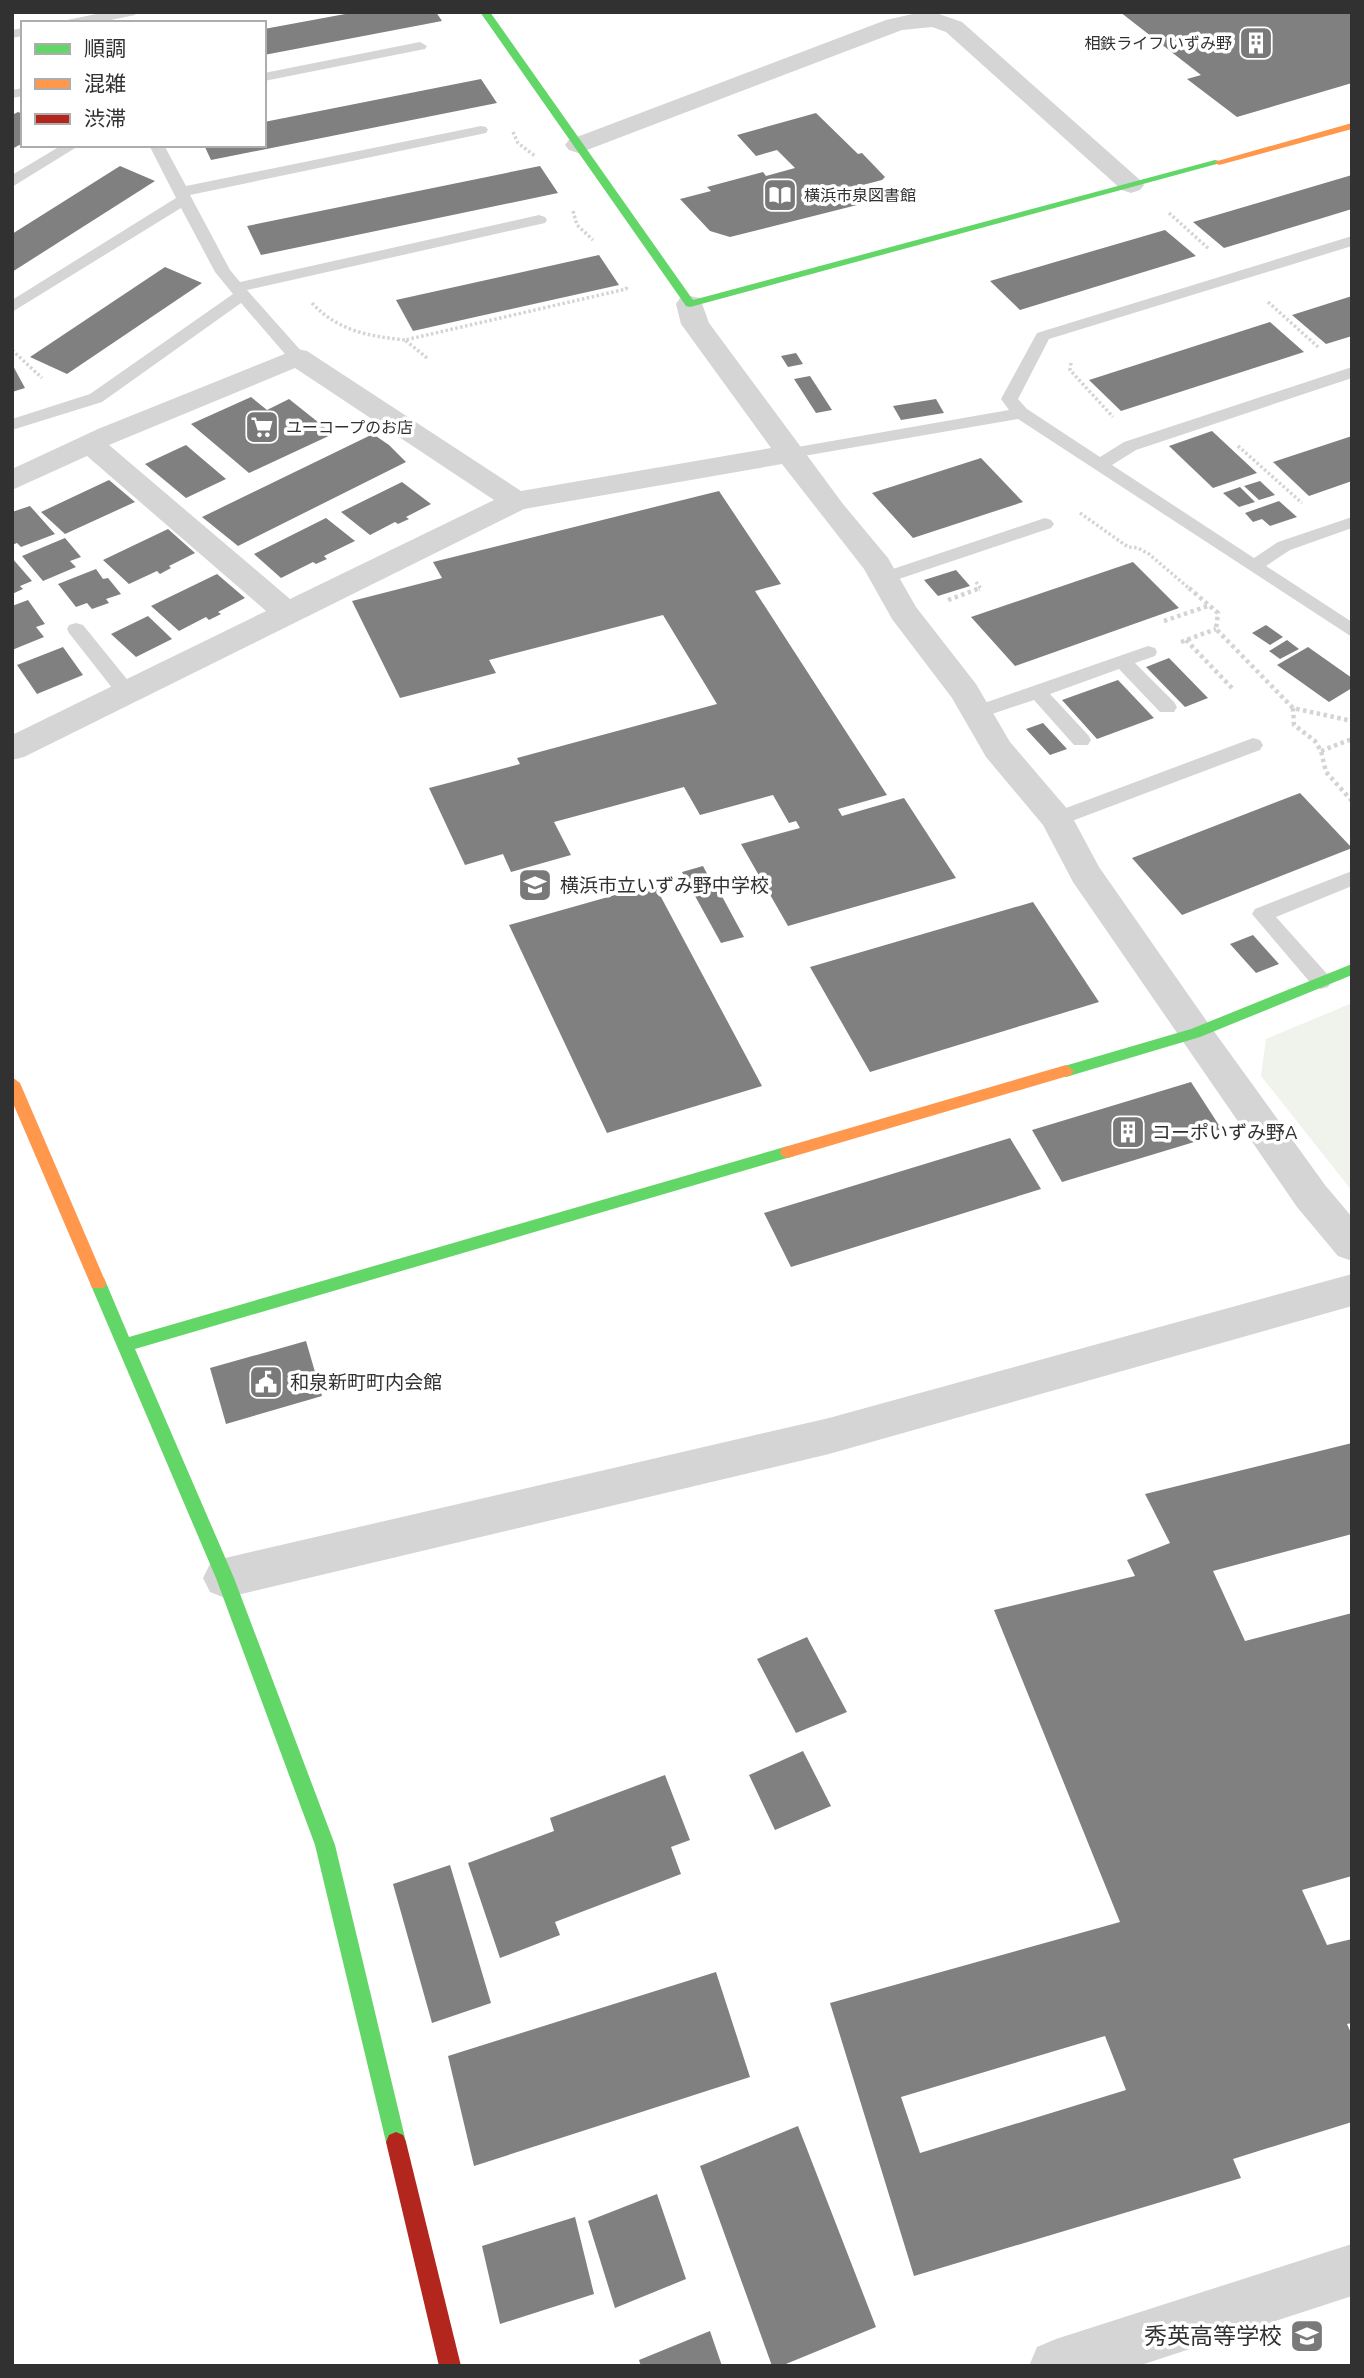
<svg xmlns="http://www.w3.org/2000/svg" width="1364" height="2378" font-family="Ubuntu,'Noto Sans JP',sans-serif">
	<style>
		.green { fill: #f0f3ec }
		.building { fill: #808080; fill-rule: evenodd }
		.lines { fill: none; stroke-linecap: round; stroke-linejoin: round }
		.path-far1 { stroke: #d4d4d4; stroke-width: 3.5; stroke-dasharray: 2.5 2.5; stroke-linecap: butt }
		.path { stroke: #d4d4d4; stroke-width: 4.5; stroke-dasharray: 3.5 3.5; stroke-linecap: butt }
		.lane { fill: #d5d5d5; fill-rule: evenodd }
		.street { fill: #d5d5d5; fill-rule: evenodd }
		.fast { fill: #63d668; fill-rule: evenodd }
		.slow { fill: #ff974d; fill-rule: evenodd }
		.jam { fill: #b3261e; fill-rule: evenodd }
		.labels { text-anchor: middle; stroke-width: 7; stroke-linejoin: round; paint-order: stroke }
		.far-poi-label { font-size: 16px; fill: #313131; stroke: #fff; text-anchor: start }
		.poi-label { font-size: 19px; fill: #313131; stroke: #fff; text-anchor: start }
		.near-poi-label { font-size: 23px; fill: #313131; stroke: #fff; text-anchor: end }
	</style>
	<rect width="100%" height="100%" fill="#fff"/>
	<path class="green" d="M1352 1003V1191L1261 1076 1266 1039Z"/>
	<g class="building">
		<path d="M356 12H436L442 21 264 55V29Z"/>
		<path d="M1120 12H1352V83L1237 117 1187 79 1201 75Z"/>
		<path d="M481 79 497 103 211 160 204 145H264V122Z"/>
		<path d="M18 112 23 114V143L12 149V115Z"/>
		<path d="M816 113 858 154 862 153 885 177 882 180 855 187 869 202 730 237 710 231 680 199 711 191 707 187 763 172 766 176 795 168 777 150 756 156 737 135Z"/>
		<path d="M120 166 155 181 12 272V234Z"/>
		<path d="M540 166 558 193 261 255 247 226Z"/>
		<path d="M1352 175V209L1224 248 1193 222Z"/>
		<path d="M1165 230 1196 256 1020 310 990 281Z"/>
		<path d="M599 255 619 285 413 331 396 300Z"/>
		<path d="M165 267 202 283 67 374 30 357Z"/>
		<path d="M1352 296V336L1326 344 1292 315Z"/>
		<path d="M1270 322 1304 352 1121 411 1089 380Z"/>
		<path d="M796 353 803 364 788 367 781 356Z"/>
		<path d="M12 364 25 388 12 392Z"/>
		<path d="M810 376 832 410 816 413 794 379Z"/>
		<path d="M251 397 267 410 289 399 333 434 249 473 191 424Z"/>
		<path d="M936 399 944 413 901 420 893 406Z"/>
		<path d="M1212 431 1257 473 1213 488 1169 446Z"/>
		<path d="M373 434 389 445 406 462 238 546 202 517Z"/>
		<path d="M1352 436V481L1309 496 1273 462Z"/>
		<path d="M186 445 226 479 186 498 145 464Z"/>
		<path d="M981 458 1023 502 913 538 872 493Z"/>
		<path d="M109 480 135 502 65 534 41 512Z"/>
		<path d="M1260 481 1275 495 1259 500 1244 486Z"/>
		<path d="M402 482 431 504 406 517 409 519 398 524 395 522 370 535 341 512Z"/>
		<path d="M1240 487 1255 502 1239 507 1223 493Z"/>
		<path d="M719 491 781 584 755 591 887 795 838 809 842 816 904 798 956 878 788 926 741 844 800 828 796 821 789 823 773 795 700 815 684 787 554 822 571 855 511 872 503 854 465 865 429 788 520 764 517 758 717 704 663 615 489 660 496 673 400 698 352 601 442 578 433 562Z"/>
		<path d="M1279 501 1297 517 1270 526 1262 519 1253 522 1245 513Z"/>
		<path d="M30 506 55 534 21 547 17 543 12 545V512Z"/>
		<path d="M326 518 355 541 324 556 327 559 316 564 313 562 281 578 254 554Z"/>
		<path d="M168 529 195 553 169 566 171 568 160 574 157 571 129 584 103 560Z"/>
		<path d="M65 538 81 557 70 561 76 567 43 581 22 556Z"/>
		<path d="M12 558 32 581 20 586 23 589 12 594Z"/>
		<path d="M1133 562 1179 608 1015 666 971 617Z"/>
		<path d="M96 569 103 579 108 578 121 594 106 599 109 603 92 609 87 603 76 607 58 584Z"/>
		<path d="M956 570 970 586 938 596 924 580Z"/>
		<path d="M217 574 245 598 218 612 221 614 209 620 206 617 179 631 151 606Z"/>
		<path d="M28 600 45 624 36 627 44 637 12 650V606Z"/>
		<path d="M148 616 172 639 136 657 111 634Z"/>
		<path d="M1266 625 1283 637 1270 645 1252 633Z"/>
		<path d="M1287 640 1299 649 1280 659 1269 651Z"/>
		<path d="M63 647 83 675 37 694 17 665Z"/>
		<path d="M1308 647 1352 678V688L1329 702 1277 665Z"/>
		<path d="M1169 658 1208 698 1185 707 1146 667Z"/>
		<path d="M1118 680 1154 718 1097 739 1062 700Z"/>
		<path d="M1043 723 1067 749 1050 755 1026 729Z"/>
		<path d="M1300 793 1352 848 1182 915 1132 858Z"/>
		<path d="M703 866 713 885 693 891 682 872Z"/>
		<path d="M654 884 762 1086 607 1133 509 925Z"/>
		<path d="M718 889 744 937 721 943 695 896Z"/>
		<path d="M1033 902 1099 1002 870 1072 810 967Z"/>
		<path d="M1253 935 1279 964 1256 973 1230 944Z"/>
		<path d="M1191 1082 1224 1133 1062 1182 1032 1130Z"/>
		<path d="M1010 1138 1041 1189 791 1267 764 1213Z"/>
		<path d="M306 1341 322 1396 226 1424 210 1368Z"/>
		<path d="M1352 1443V1534L1213 1571 1245 1641 1352 1613V1876L1302 1890 1327 1945 1352 1939V2023L1347 2024 1352 2035V2122L1233 2159 1241 2178 914 2276 830 2003 1120 1922 994 1610 1135 1576 1127 1560 1170 1543 1145 1494ZM1105 2036 1126 2090 920 2153 901 2097Z"/>
		<path d="M807 1637 847 1712 796 1733 757 1659Z"/>
		<path d="M803 1751 831 1806 775 1830 749 1775Z"/>
		<path d="M665 1775 690 1840 671 1847 681 1874 555 1922 560 1935 500 1958 468 1863 554 1831 550 1818Z"/>
		<path d="M450 1865 491 2003 432 2023 393 1884Z"/>
		<path d="M716 1972 750 2077 474 2166 448 2056Z"/>
		<path d="M798 2126 876 2327 781 2366H772L700 2166Z"/>
		<path d="M657 2194 686 2279 615 2308 588 2221Z"/>
		<path d="M575 2217 594 2294 500 2324 482 2246Z"/>
		<path d="M710 2331 722 2366H641L639 2360Z"/>
	</g>
	<g class="lines">
		<g class="path-far1">
			<path d="M513 132 518 143 535 156"/>
			<path d="M573 211 577 225 593 240"/>
			<path d="M1169 213 1209 249"/>
			<path d="M1268 302 1318 347"/>
			<path d="M312 303C338 331 368 336 405 340"/>
			<path d="M12 350 42 378"/>
			<path d="M427 358 405 340 626 289 628 285"/>
			<path d="M1071 363 1070 370 1113 417"/>
			<path d="M1238 446 1302 503"/>
			<path d="M1080 513 1128 547 1138 548 1149 554 1191 590"/>
			<path d="M976 582 981 589 979 590"/>
		</g>
		<g class="path">
			<path d="M1189 588 1218 613 1216 629 1293 708 1352 721"/>
			<path d="M948 600 980 588"/>
			<path d="M1164 621 1208 606"/>
			<path d="M1186 640 1232 688"/>
			<path d="M1181 642 1216 629"/>
			<path d="M1293 708 1294 725 1315 741 1321 751 1326 772 1352 801"/>
			<path d="M1321 751 1352 739"/>
		</g>
		<g class="lane">
			<path d="M106 12H137L135 15 96 23H65L67 20Z"/>
			<path d="M23 28V36L12 38V30Z"/>
			<path d="M420 42 427 46 425 49 264 81V73Z"/>
			<path d="M23 88V96L12 98V90Z"/>
			<path d="M481 126 486 127 488 130 486 133 190 195 230 270 240 282 539 215 545 217 547 220 545 223 247 290 303 353 305 357 303 361H291L241 303 102 402 12 430V419L90 394 233 294 215 272 181 208 12 312V300L176 198 149 145H164L186 186Z"/>
			<path d="M62 145H80L12 187V175Z"/>
			<path d="M1352 236V246L1049 339 1018 399 1027 409 1100 457 1124 442 1352 367V378L1136 450 1112 465 1254 558 1278 542 1352 517V528L1290 550 1266 566 1352 622V637L1018 419 792 458 783 453 792 448 1009 410 1001 399 1037 333Z"/>
			<path d="M1045 518 1051 520 1054 524 1051 528 890 582H878L875 578 878 574Z"/>
			<path d="M76 623 83 625 134 688 137 693 134 698H120L69 633 67 629 69 625Z"/>
			<path d="M1148 646 1155 648 1157 652 1155 656 1135 663 1174 702 1177 707 1174 712H1160L1119 669 1050 694 1088 735 1091 740 1088 745H1074L1034 700 977 719 970 718 967 713 970 708Z"/>
			<path d="M1253 738 1260 740 1263 745 1260 750 1064 824H1050L1047 819 1050 814Z"/>
			<path d="M1352 871V886L1276 917 1328 975 1332 981 1328 987 1321 989 1314 987 1252 914 1255 909Z"/>
		</g>
		<g class="street">
			<path d="M917 13 939 14 962 22 1140 180 1144 185 1140 190 1131 193 1122 190 946 32 932 27 902 30 587 150 578 153 569 150 565 145 569 140 886 20Z"/>
			<path d="M690 296 700 298 709 323 843 504 888 558 916 607 976 684 1010 742 1069 811 1099 867 1208 1023 1325 1185 1352 1217V1261L1338 1256 1297 1207 1073 882 1043 825 986 757 952 698 892 619 864 569 782 464 524 509 24 757 12 760V735L266 611 87 456 12 490V469L98 429 297 349 307 351 521 491 771 448 681 324 676 304 680 298ZM295 368 494 500 290 599 109 445Z"/>
			<path d="M1352 1274V1306L829 1454 225 1598 210 1592 203 1578 210 1564 225 1558 829 1418Z"/>
			<path d="M1352 2244V2296L1138 2366H1029L1037 2347 1056 2339Z"/>
		</g>
		<g class="fast">
			<path d="M480 12H490L693 300 1215 160 1224 162 690 307 686 306Z"/>
			<path d="M1352 964V975L1200 1037 1066 1077 1058 1071 1061 1067 1191 1029Z"/>
			<path d="M788 1146 794 1148 796 1152 794 1156 135 1349 234 1578 335 1845 406 2142 403 2149 396 2152 389 2149 386 2142 315 1845 216 1578 90 1283 92 1278H104L129 1337Z"/>
		</g>
		<g class="slow">
			<path d="M1352 123V129L1219 165 1214 162Z"/>
			<path d="M1066 1065 1074 1071 1071 1075 788 1158 782 1156 780 1152 782 1148 788 1146Z"/>
			<path d="M12 1077 20 1083 106 1283 104 1288H92L90 1283 12 1101Z"/>
		</g>
		<path class="jam" d="M396 2132 403 2135 406 2142 461 2366H439L386 2142 389 2135Z"/>
	</g>
	<defs>
		<g id="building-square" transform="scale(1.75)"><rect x="-9" y="-9" width="18" height="18" rx="4" fill="#797979" stroke="#fff"/><path d="M-4-6H4V6H1V3H-1V6H-4ZM-2.5-4.3h1.7v1.8h-1.7ZM.8-4.3h1.7v1.8H.8ZM-2.5-1h1.7V.8h-1.7ZM.8-1h1.7V.8H.8Z" fill="#fff"/></g>
		<g id="library-square" transform="scale(1.75)"><rect x="-9" y="-9" width="18" height="18" rx="4" fill="#797979" stroke="#fff"/><path d="M-6-4Q-3-5.5-.7-3.5V5Q-3 3-6 4ZM6-4Q3-5.5 .7-3.5V5Q3 3 6 4Z" fill="#fff"/></g>
		<g id="supermarket-square" transform="scale(1.75)"><rect x="-9" y="-9" width="18" height="18" rx="4" fill="#797979" stroke="#fff"/><path d="M-6-5.5h2.5l.6 2H6L4.5 2H-2.5L-4.4-4H-6ZM-1.5 3.2a1.3 1.3 0 1 0 .1 0ZM3 3.2a1.3 1.3 0 1 0 .1 0Z" fill="#fff"/></g>
		<g id="school-square" transform="scale(1.75)"><rect x="-9" y="-9" width="18" height="18" rx="4" fill="#797979" stroke="#fff"/><path d="M0-5L7-2L0 1L-7-2ZM-4 1L0 2.5L4 1V4Q0 6-4 4Z" fill="#fff"/></g>
		<g id="civic-square" transform="scale(1.75)"><rect x="-9" y="-9" width="18" height="18" rx="4" fill="#797979" stroke="#fff"/><path d="M-.6-6.5H3V-4.5H.6V-3L4-1V1h2V6H-6V1h2V-1L-.6-3ZM-1.2 2.5V6h2.4V2.5Z" fill="#fff"/></g>
	</defs>
	<g fill-rule="evenodd">
		<use href="#building-square" x="1256" y="43"/>
		<use href="#library-square" x="780" y="195"/>
		<use href="#supermarket-square" x="262" y="427"/>
		<use href="#school-square" x="535" y="885"/>
		<use href="#building-square" x="1128" y="1132"/>
		<use href="#civic-square" x="266" y="1382"/>
		<use href="#school-square" x="1307" y="2336"/>
	</g>
	<g class="labels">
		<g class="far-poi-label">
			<text x="1232" y="49" text-anchor="end">相鉄ライフ いずみ野</text>
			<text x="804" y="201">横浜市泉図書館</text>
			<text x="286" y="433">ユーコープのお店</text>
		</g>
		<g class="poi-label">
			<text x="560" y="892">横浜市立いずみ野中学校</text>
			<text x="1152" y="1139">コーポいずみ野A</text>
			<text x="290" y="1389">和泉新町町内会館</text>
		</g>
		<g class="near-poi-label">
			<text x="1282" y="2344">秀英高等学校</text>
		</g>
	</g>
	<rect width="1364" height="2378" fill="none" stroke="#313131" stroke-width="28"/>
	<rect x="21" y="21" width="245" height="126" fill="#ffffff" stroke="#adadad" stroke-width="2"/>
	<rect x="35" y="44" width="35" height="10" fill="#63d668" stroke="#adadad" stroke-width="2"/>
	<text x="84" y="56" font-size="21" fill="#313131">順調</text>
	<rect x="35" y="79" width="35" height="10" fill="#ff974d" stroke="#adadad" stroke-width="2"/>
	<text x="84" y="91" font-size="21" fill="#313131">混雑</text>
	<rect x="35" y="114" width="35" height="10" fill="#b3261e" stroke="#adadad" stroke-width="2"/>
	<text x="84" y="126" font-size="21" fill="#313131">渋滞</text>
</svg>
